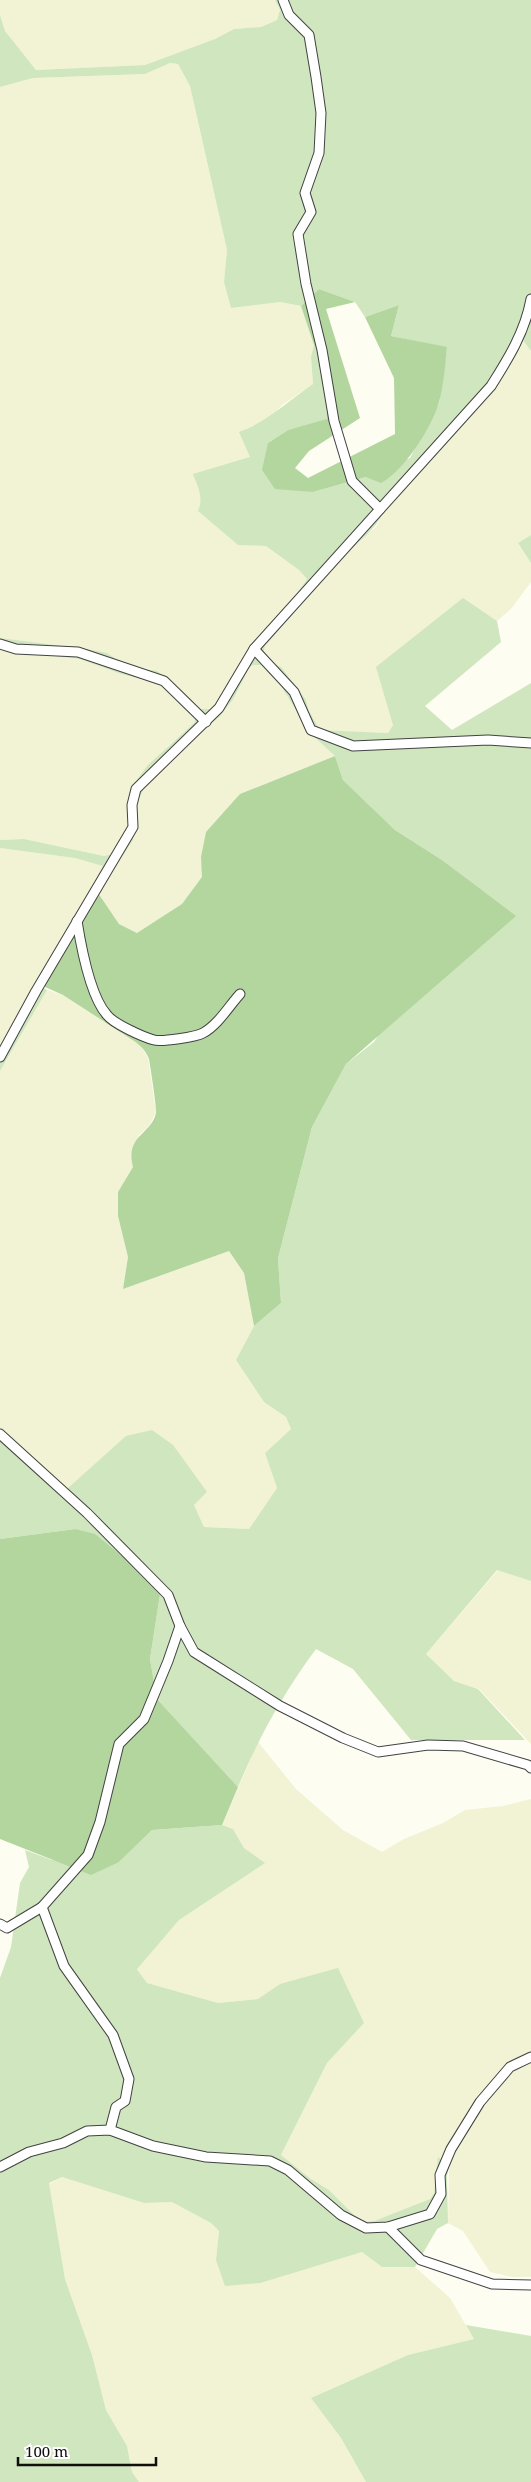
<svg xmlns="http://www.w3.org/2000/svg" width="531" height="2482" font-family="'Noto Serif',serif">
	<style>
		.farmland { fill: #f2f2d4 }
		.green { fill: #cfe6be }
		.forest { fill: #b2d69e }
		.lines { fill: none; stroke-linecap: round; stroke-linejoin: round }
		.street-casing { stroke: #424242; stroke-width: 11 }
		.street { stroke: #fff; stroke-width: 9 }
	</style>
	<rect width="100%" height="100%" fill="#fefdf2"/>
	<g class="farmland">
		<path d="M0 0H275L280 10 277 20 261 27 234 29 215 39 145 65 36 70 5 31 0 15Z"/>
		<path d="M170 63 178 64 190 86 227 250 224 282 231 308 280 302 301 306 314 345 311 357 313 384 282 405 271 417 240 432 250 457 200 492 202 503 198 511 238 545 266 546 299 570 307 579 296 595 252 645 213 709H198L151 669 125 665 87 649 0 638V87L33 78 145 74Z"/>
		<path d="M523 339 531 351V535L518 543 531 563V582L511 609 497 621 463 599 388 733 320 730 309 711 306 700 263 654 265 646 357 542 376 527 384 512 495 389 517 354Z"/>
		<path d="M0 649 80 659 121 674 161 684 194 713 195 722 167 747 128 802V829L113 854 104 856 24 839 0 840Z"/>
		<path d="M253 665H261L281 686 310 733 335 756 240 794 201 857 203 877 182 905 137 933 119 924 98 893 136 825 137 804 144 788 234 698 249 668Z"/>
		<path d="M0 848 75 858 104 866 0 1047Z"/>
		<path d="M47 990 63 995 134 1041 140 1045 148 1058 156 1112 149 1126 139 1135 133 1167 118 1192V1216L128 1257 123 1289 229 1251 244 1273 254 1326 236 1360 264 1402 286 1417 291 1429 265 1453 277 1488 249 1529 204 1527 194 1505 207 1492 93 1467 67 1490 0 1428V1071Z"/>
		<path d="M498 1570 531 1581V1744L479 1689 454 1681 426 1654Z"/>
		<path d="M258 1742 296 1789 343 1830 382 1852 404 1839 443 1823 465 1810 503 1806 531 1799V2277H512L490 2272 463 2231 448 2223 449 2167 438 2158 434 2193 430 2199 374 2221 361 2222 329 2190 311 2179 281 2155 327 2063 364 2023 280 1984 258 1999 218 2003 147 1983 137 1968 179 1920 264 1863 244 1848 233 1829 222 1825Z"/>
		<path d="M62 2177 144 2203 172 2202 211 2223 219 2231 216 2260 348 2255 362 2252 382 2267H415L450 2298 474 2339 408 2355 311 2398 341 2438 366 2482H139L132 2472 127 2446 106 2410 92 2355 65 2279 49 2184Z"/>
	</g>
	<g class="green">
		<path d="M275 0H531V351L523 340 517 354 495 389 384 512C374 531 360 540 345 555 318 585 292 615 265 646L263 654 273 664 281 667 306 700 309 711 320 730 388 733 393 725 376 667 463 598 497 621 501 642 425 706 452 730 531 683V1581L497 1570 426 1654 454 1681 478 1689 525 1740H411L353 1669 316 1649C284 1692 259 1737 238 1787L157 1699 150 1659 161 1588 75 1529 0 1539V1428L67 1489 126 1436 152 1430 173 1445 207 1492 194 1505 204 1527 249 1529 277 1488 265 1453 291 1429 286 1417 264 1402 236 1360 254 1326 281 1303 278 1258 312 1127 346 1064 374 1042 474 885 442 860 395 830 343 780 335 756 310 733 281 686 261 665H253L249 668 234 698 219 717 178 751 144 788 137 804 133 840 98 893 91 888 103 866 75 858 0 848V840L24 839 104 856 113 854 128 829V802L131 788 147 766 195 722 194 713 161 684 121 674 80 659 3 650 0 649V638L87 649 107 653 125 665 157 671 180 689 198 709H213L252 645 296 595 307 579 299 570 266 546 238 545 198 511C204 498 198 487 193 474L250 457 239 432C267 422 288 401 313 384L311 357 314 345 330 368 327 420 288 430 268 443 313 492 366 477 410 458 439 403 447 348 391 336 399 305 365 317 355 302 319 289 301 306 280 302 231 308 224 282 227 250 190 86 178 64 170 63 145 74 33 78 0 87V15L5 31 36 70 145 65 215 39 234 29 261 27 277 20 280 10Z"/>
		<path d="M531 535V563L518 543Z"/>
		<path d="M36 983 47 990 0 1071V1047Z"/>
		<path d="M222 1825 233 1829 244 1848 265 1863 179 1920 137 1969 147 1983 218 2003 258 1999 280 1984 338 1968 364 2023 327 2063 281 2155 311 2179 329 2190 361 2222 374 2221 430 2199 434 2193 438 2157 449 2167 447 2176 448 2223 437 2229 415 2267H382L362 2252 260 2283 225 2286 216 2260 219 2231 211 2223 172 2202 144 2203 62 2177 49 2183 65 2279 92 2355 106 2410 127 2446 132 2472 139 2482H0V1978L11 1947 20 1883 29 1867 25 1850 52 1860 119 1862 152 1830Z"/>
		<path d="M466 2325 531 2336V2482H366L341 2438 311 2398 408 2355 474 2339Z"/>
	</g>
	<g class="forest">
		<path d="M319 289 355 302 326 309 360 418 309 451 295 468 308 478 395 434 394 378 365 317 399 305 391 336 447 347C445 365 444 384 439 402 432 427 404 471 381 483L366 477 313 492 275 489 262 470 268 443 288 430 327 419 330 368 314 345 301 306Z"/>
		<path d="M335 756 343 780 395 830 442 860 516 916 346 1064 312 1127 278 1258 281 1303 254 1326 244 1273 229 1251 123 1289 128 1257 118 1216V1192L133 1167C125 1135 151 1135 156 1113 157 1108 150 1065 149 1059 146 1051 140 1045 134 1041L63 995 36 983 91 888 98 893 119 924 137 933 182 904 202 877 201 857 206 832 240 794Z"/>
		<path d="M75 1529 95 1534 161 1588 150 1659 157 1699 238 1787 222 1825 152 1830 119 1862 91 1875 0 1839V1539Z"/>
	</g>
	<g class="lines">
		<g class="street-casing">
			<g id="street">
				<path d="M283 0 289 15 309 35 316 77 321 113 319 153 305 193 311 212 298 234 306 284 322 350 334 421 352 481 380 509"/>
				<path d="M0 644 16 649 78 652 164 681 206 722"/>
				<path d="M254 649 294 692 311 730 353 746 488 740 531 743"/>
				<path d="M77 921C81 946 90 996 107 1015 114 1024 143 1037 154 1040 162 1042 196 1037 203 1033 218 1025 229 1006 240 994"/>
				<path d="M0 1057 36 991 133 827 132 805 136 789 219 708 254 649 491 386C508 359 525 332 531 299"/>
				<path d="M0 1434 87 1513 168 1595 180 1626 194 1652 280 1706 343 1738 378 1752 428 1745 463 1746 528 1765 531 1768"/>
				<path d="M42 1907 64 1966 113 2035 129 2079 125 2101 116 2107 110 2130"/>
				<path d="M0 1924 7 1928 42 1907 88 1855 100 1822 119 1744 144 1719 168 1661 180 1626"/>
				<path d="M0 2167 29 2152 63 2143 87 2131 110 2130 153 2146 206 2157 270 2161 288 2170 341 2215 366 2228 388 2227 430 2214 441 2194 440 2175 451 2149 480 2102 510 2067 531 2057"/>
				<path d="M388 2227 421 2260 492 2284 531 2285"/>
			</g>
		</g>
		<use href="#street" class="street"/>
	</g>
	<path d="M18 2457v8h138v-8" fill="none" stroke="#0f0f0f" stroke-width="2.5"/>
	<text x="25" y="2457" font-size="15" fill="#0f0f0f" stroke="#ffffff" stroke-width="4" paint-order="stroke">100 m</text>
</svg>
